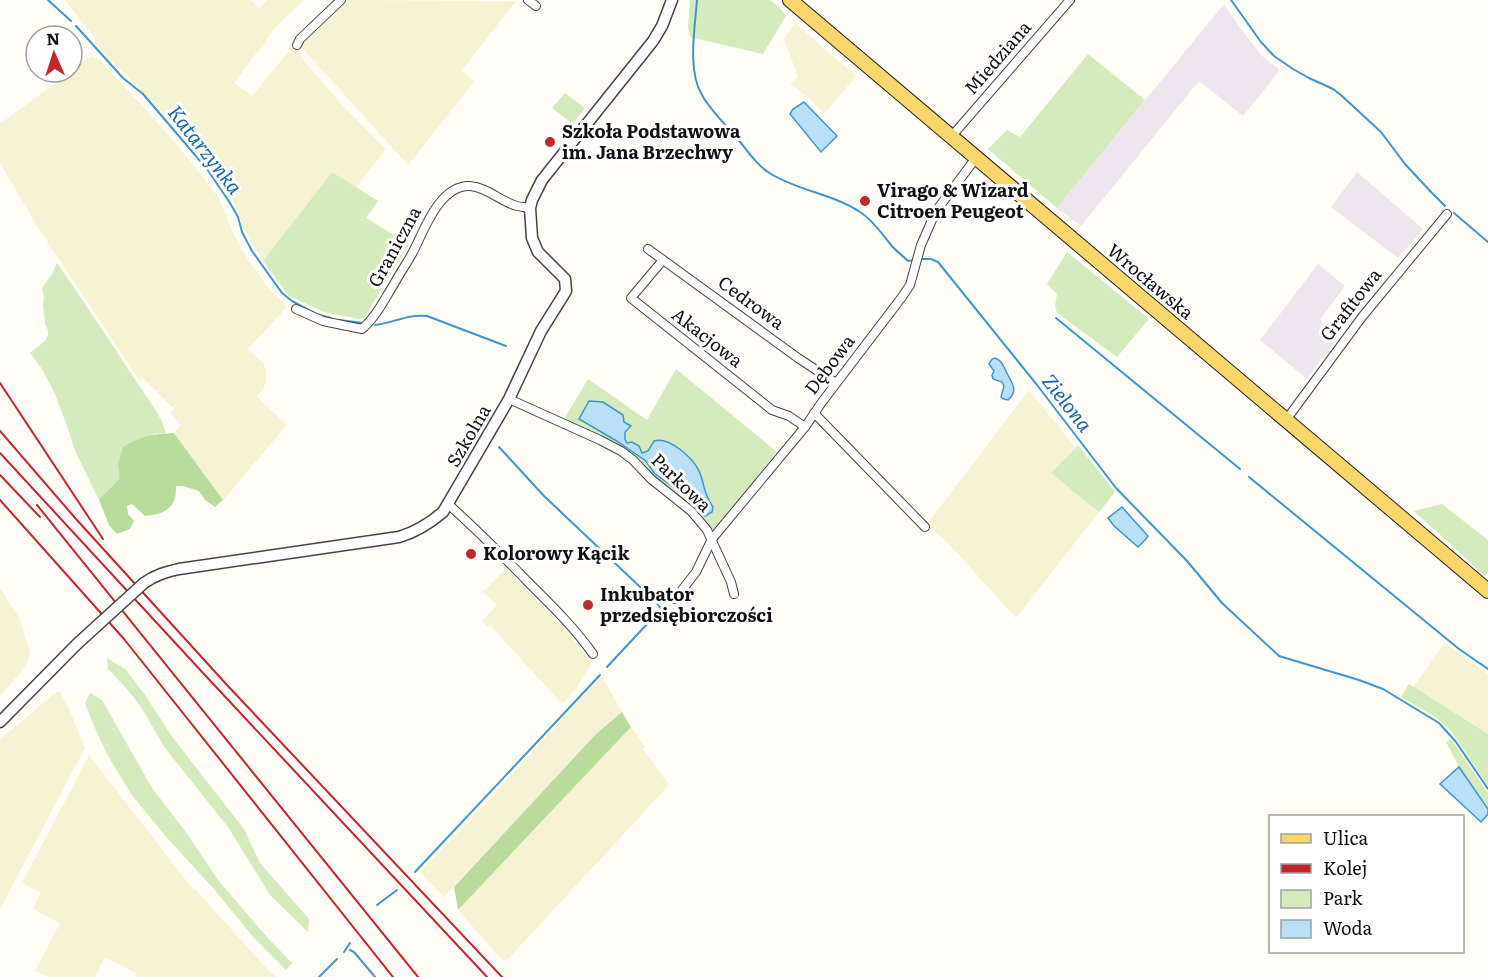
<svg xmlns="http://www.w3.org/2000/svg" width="1488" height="977" font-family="Literata,serif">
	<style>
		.industrial { fill: #eee6ef }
		.farmland { fill: #f6f3d4 }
		.green { fill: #d5ebbd }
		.forest { fill: #b9dc9c }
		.water { fill: #b9e0f7; stroke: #3f96cf; stroke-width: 1.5 }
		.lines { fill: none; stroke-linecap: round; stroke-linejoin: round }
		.stream { stroke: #3f96cf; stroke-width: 2 }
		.minor-casing { stroke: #444; stroke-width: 10 }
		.tertiary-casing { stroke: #444; stroke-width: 13 }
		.primary-casing { stroke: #222; stroke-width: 16 }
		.minor { stroke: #fff; stroke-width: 8 }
		.tertiary { stroke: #fff; stroke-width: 10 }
		.primary { stroke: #f9d66b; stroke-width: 14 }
		.rail { stroke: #c4262e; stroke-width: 2 }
		.tertiary-bridge-casing { stroke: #444; stroke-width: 13; stroke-linecap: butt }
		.tertiary-bridge { stroke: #fff; stroke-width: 10 }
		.poi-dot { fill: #c4262e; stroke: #fff; stroke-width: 2 }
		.labels { text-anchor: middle; stroke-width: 6; stroke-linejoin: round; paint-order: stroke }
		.street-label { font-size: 18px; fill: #111; stroke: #fff }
		.poi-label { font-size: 18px; font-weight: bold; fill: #111; stroke: #fff; text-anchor: start }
		.water-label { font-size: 20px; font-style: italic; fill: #1768a6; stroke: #fff }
	</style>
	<rect width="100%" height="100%" fill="#fffdf5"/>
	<g class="industrial">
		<path d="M1224 4 1241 29 1261 55 1280 70 1243 116 1199 81 1081 226 1057 208Z"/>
		<path d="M1357 172 1423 229 1398 258 1331 207Z"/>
		<path d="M1318 264 1345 286 1320 320 1340 335 1307 379 1260 340Z"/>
	</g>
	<g class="farmland">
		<path d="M65 0H251L259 8 267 0H304L275 28 234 83 252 96 292 47 345 108 386 149 356 188 332 172 263 261 252 244 241 222 229 191 223 181 193 143 94 43 95 38Z"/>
		<path d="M344 0 516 1 462 70 474 82 408 165 302 48 303 43 307 35Z"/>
		<path d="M795 23 856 76 825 113 797 88 790 85 798 77 784 39Z"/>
		<path d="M91 56 100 60 173 140 198 171 219 198 232 231 242 250 268 288 287 307 248 349 263 363 266 370V383L257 397 287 425 223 500 174 433 181 425 171 413 175 408 176 405 172 407 143 378 139 380 37 226 0 163V124L70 72H72V70Z"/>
		<path d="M1029 390 1075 447 1052 473 1099 512 1016 618 948 543 927 524Z"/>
		<path d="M506 569 558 622 585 653 591 664 576 689 562 704 490 625 488 627 482 621 497 605 483 592Z"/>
		<path d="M0 588 18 616 30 651 28 661 19 674 0 696Z"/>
		<path d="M1445 643 1488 674V734L1413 687Z"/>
		<path d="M602 677 622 712 596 734 444 897 420 872 497 791 563 718Z"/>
		<path d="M56 692H60L70 711 85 748 0 909V740Z"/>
		<path d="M631 727 645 747 643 749 669 785 509 958 503 961 458 910Z"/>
		<path d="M89 755 192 888 196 890 268 970 276 977H135L136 973 105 957 95 977H48L35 971 60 923 33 909 41 893 22 883Z"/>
	</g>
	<g class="green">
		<path d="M690 0H770L780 8 786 16 763 54 690 37 688 28Z"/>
		<path d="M1088 54 1145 100 1057 208 988 149 1007 130 1020 137Z"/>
		<path d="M565 93 585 108 573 124 552 108Z"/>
		<path d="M332 172 378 201 366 218 409 244 364 318 359 319 324 312 289 296 263 261Z"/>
		<path d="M1067 252 1149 319 1117 357 1057 313 1055 306 1057 294 1047 284Z"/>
		<path d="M57 263C84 302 110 341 136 381 146 397 161 414 166 433L154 434 118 464 119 479 99 500 76 453 67 426 55 394 42 369 30 353 45 341 48 336V330L45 324 43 304 44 298 42 288 52 274Z"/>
		<path d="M676 369 777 452 715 530 710 528 695 511 683 499 656 479 640 459 613 441 564 419 588 379 647 420Z"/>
		<path d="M1078 445 1115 492 1099 512 1051 473Z"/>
		<path d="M1442 504 1488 540V572L1485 576 1414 511Z"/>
		<path d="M107 658 125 669 145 695 173 738 244 829 260 863 309 919 308 932 270 895 228 827 165 748 141 707 127 689 108 669Z"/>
		<path d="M1409 684 1488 734V786L1451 731 1436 717 1401 697Z"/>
		<path d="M90 693 102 700 152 788 185 831 218 880 267 937 292 963 286 970 254 938 213 888 168 839 131 794 107 754 94 726 85 703Z"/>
		<path d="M1451 739 1488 793V809L1459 767 1446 742Z"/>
	</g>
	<g class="forest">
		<path d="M174 433 223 500 215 507 205 500 199 491 183 486H176C177 508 165 514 145 516L132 504 127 506 128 514 134 521 130 529 117 534 109 525 99 500 119 479 118 464 123 447C142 436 153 434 174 433Z"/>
		<path d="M622 712 631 727 458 910 454 887 596 734Z"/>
	</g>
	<g class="water">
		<path d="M804 102 837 136 821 152 790 114 793 109Z"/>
		<path d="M995 358C1003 361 1003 366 1007 373 1012 384 1019 390 1008 400L1004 399 1001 397 1004 386 1002 382 993 379 992 375 994 371 989 364 992 359Z"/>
		<path d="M589 401 603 402 623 415 624 422 631 426 625 432V439L627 443 632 442 639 446 642 453 648 451 654 441C669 436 693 458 699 471 705 484 703 494 713 507L712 512 705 516 692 501 654 473 646 461 615 440 579 419Z"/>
		<path d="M1122 507 1148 536 1145 540 1138 547 1114 526 1108 518Z"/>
		<path d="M1459 767 1488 809V814L1481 822 1440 784Z"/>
	</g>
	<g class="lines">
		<g class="stream">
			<path d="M48 0 71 21"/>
			<path d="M697 0C695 28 687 70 702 95 711 111 725 124 737 138 747 150 757 166 771 174 799 191 833 194 860 212 873 220 882 234 891 245 896 251 903 256 908 261L915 260"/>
			<path d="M1231 0 1261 42 1274 56 1293 69 1309 78 1333 89 1342 96 1381 132 1405 164 1432 193 1445 206"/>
			<path d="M76 26 123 78 143 94 207 169 230 203 238 217 242 232 252 251 282 293 292 301 316 314 331 318"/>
			<path d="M1454 213 1488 242"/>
			<path d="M921 259H931L938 262 1037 385 1116 488 1187 561 1222 603 1279 656 1359 680 1383 689 1439 723 1456 742 1488 789"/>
			<path d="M1056 318 1240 469"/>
			<path d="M339 320 363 323"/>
			<path d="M375 325C394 323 406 314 427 316L506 346"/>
			<path d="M499 447 544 496 657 603 661 609 607 667"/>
			<path d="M1249 477 1459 649 1488 669"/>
			<path d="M415 872 600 675"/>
			<path d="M377 905 397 890"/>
			<path d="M350 950 354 952 375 977"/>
			<path d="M344 952 350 943"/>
			<path d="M319 977 337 959"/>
		</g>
		<g class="minor-casing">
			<g id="minor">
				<path d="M528 0 536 6"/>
				<path d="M297 45 300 39 341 0"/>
				<path d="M951 137 1070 0"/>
				<path d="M648 249 798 358 836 383"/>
				<path d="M663 260 631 298 772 410 789 416 805 427"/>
				<path d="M296 309 323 321 362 329C376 317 384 300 394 284 400 273 407 263 413 252 424 231 439 185 470 186 487 187 501 202 517 206 521 207 526 207 530 208"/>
				<path d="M509 399 600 440 621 451 633 460 651 479 691 511 707 530 731 582 734 594"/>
				<path d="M814 413 925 527"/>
				<path d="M1286 420 1362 317 1447 214"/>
				<path d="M448 504C476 529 502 555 528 582 551 605 574 627 593 654"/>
				<path d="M675 599 696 572 712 539 805 427 822 402 902 297 910 285 921 245 936 211 976 158"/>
			</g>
		</g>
		<g class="tertiary-casing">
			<g id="tertiary">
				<path d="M144 583C155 575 166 572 179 569L399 537C416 532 429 524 443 512L509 399 541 331 566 291 565 279 538 252 532 238 530 208 532 200 542 180 653 41 662 26 672 0"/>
				<path d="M0 722 77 644"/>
			</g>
		</g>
		<g class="primary-casing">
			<path id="primary" d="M790 0 1488 591"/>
		</g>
		<use href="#minor" class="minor"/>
		<use href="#tertiary" class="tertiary"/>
		<use href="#primary" class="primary"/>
		<g class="rail">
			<path d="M0 383 103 539"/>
			<path d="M0 431 76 519 227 685 502 977"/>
			<path d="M0 453 203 673 487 977"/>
			<path d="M0 475 40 517"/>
			<path d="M0 500 124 639 393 977"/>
			<path d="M37 505 418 977"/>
		</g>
		<g class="tertiary-bridge-casing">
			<path id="tertiary-bridge" d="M77 644 144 583"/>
		</g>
		<use href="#tertiary-bridge" class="tertiary-bridge"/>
	</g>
	<g class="poi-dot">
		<circle cx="550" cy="142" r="6"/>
		<circle cx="865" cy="201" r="6"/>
		<circle cx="471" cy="554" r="6"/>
		<circle cx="588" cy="605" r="6"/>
	</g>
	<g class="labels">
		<g class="street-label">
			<text transform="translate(998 58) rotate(-49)" y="6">Miedziana</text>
			<text transform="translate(395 247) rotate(-61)" y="6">Graniczna</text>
			<text transform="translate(1150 282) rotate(40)" y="6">Wrocławska</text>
			<text transform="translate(751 303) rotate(36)" y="6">Cedrowa</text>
			<text transform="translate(1351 305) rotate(-52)" y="6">Grafitowa</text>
			<text transform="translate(707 338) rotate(38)" y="6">Akacjowa</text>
			<text transform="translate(830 365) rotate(-53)" y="6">Dębowa</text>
			<text transform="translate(469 436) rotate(-60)" y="6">Szkolna</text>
			<text transform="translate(681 483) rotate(44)" y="6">Parkowa</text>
		</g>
		<g class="poi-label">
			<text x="562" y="138">Szkoła Podstawowa<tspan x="562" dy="21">im. Jana Brzechwy</tspan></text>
			<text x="877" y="197">Virago &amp; Wizard<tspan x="877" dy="21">Citroen Peugeot</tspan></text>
			<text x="483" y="560">Kolorowy Kącik</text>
			<text x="600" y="601">Inkubator<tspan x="600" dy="21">przedsiębiorczości</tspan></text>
		</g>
		<g class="water-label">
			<text transform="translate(205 150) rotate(52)" y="7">Katarzynka</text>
			<text transform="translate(1067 403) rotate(52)" y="7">Zielona</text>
		</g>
	</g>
	<rect x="1269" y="815" width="195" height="138" fill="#ffffff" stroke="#a0a0a0" stroke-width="1.5"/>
	<rect x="1281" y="834" width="30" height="9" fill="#f9d66b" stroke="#a0a0a0" stroke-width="1.5"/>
	<text x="1323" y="845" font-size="18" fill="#111111">Ulica</text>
	<rect x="1281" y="864" width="30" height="9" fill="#c4262e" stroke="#a0a0a0" stroke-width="1.5"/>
	<text x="1323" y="875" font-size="18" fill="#111111">Kolej</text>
	<rect x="1281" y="890" width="30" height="18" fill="#d5ebbd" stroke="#a0a0a0" stroke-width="1.5"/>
	<text x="1323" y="905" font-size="18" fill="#111111">Park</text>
	<rect x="1281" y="920" width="30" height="18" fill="#b9e0f7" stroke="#a0a0a0" stroke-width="1.5"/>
	<text x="1323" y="935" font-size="18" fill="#111111">Woda</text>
	<g transform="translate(54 54) rotate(357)"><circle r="28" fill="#ffffff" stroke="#a0a0a0" stroke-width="1.5"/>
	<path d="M0-4.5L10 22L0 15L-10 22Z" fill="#c4262e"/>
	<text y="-9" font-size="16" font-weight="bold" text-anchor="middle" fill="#111111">N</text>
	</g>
</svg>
